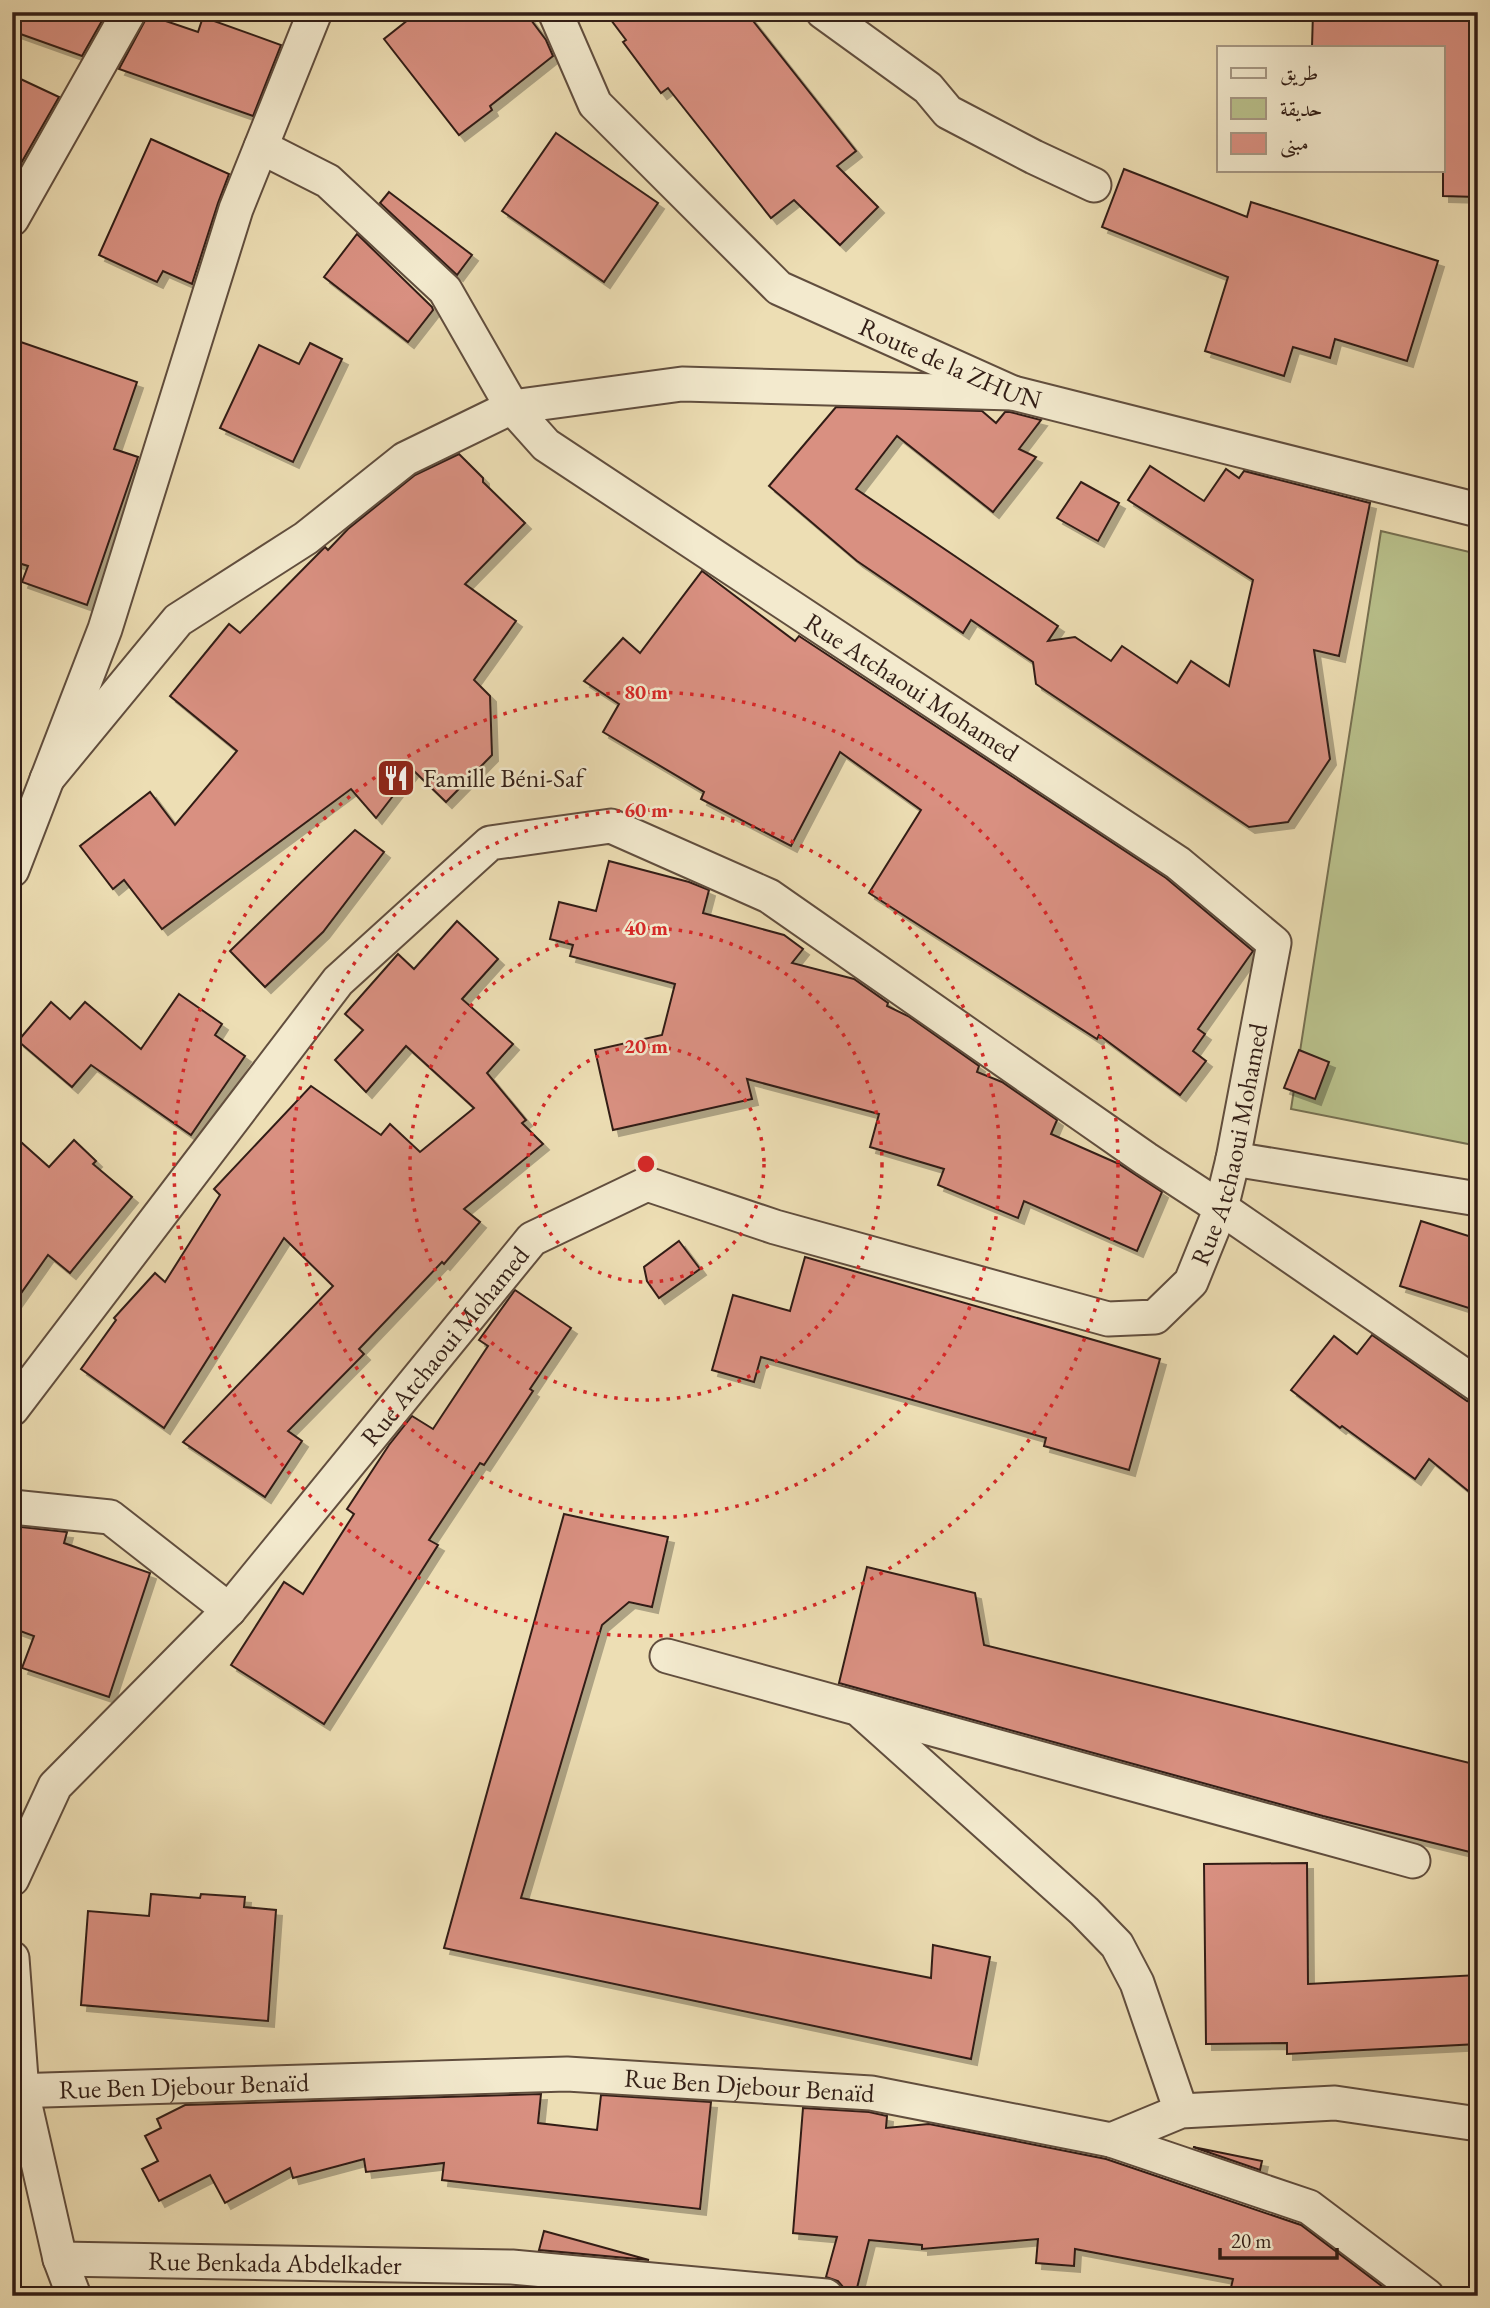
<svg xmlns="http://www.w3.org/2000/svg" width="1490" height="2308" font-family="'EB Garamond',Amiri,serif">
	<style>
		.green { fill: #b9c18c; stroke: #767051; stroke-width: 2 }
		.building { fill: #d99081; stroke: #321e16; stroke-width: 2; filter: url(#shadow) }
		.lines { fill: none; stroke-linecap: round; stroke-linejoin: round }
		.street-casing { stroke: #614e3e; stroke-width: 37 }
		.street { stroke: #f3eace; stroke-width: 33 }
		.ring { fill: none; stroke: #d62828; stroke-width: 3.5; stroke-dasharray: 3.5 7 }
		.labels { text-anchor: middle; stroke-width: 5; stroke-linejoin: round; paint-order: stroke }
		.street-label { font-size: 26px; fill: #321e16; stroke: #f3eace }
		.poi-label { font-size: 26px; fill: #321e16; stroke: #f3eace; text-anchor: start }
		.centre { fill: #d62828; stroke: #f3eace; stroke-width: 3.5 }
		.ring-label { font-size: 21px; text-anchor: middle; font-weight: bold; fill: #d62828; stroke: #f3eace; stroke-width: 5; stroke-linejoin: round; paint-order: stroke }
	</style>
	<defs>
		<filter id="shadow"><feDropShadow dx="6" dy="6" stdDeviation="0" flood-color="#0004"/></filter>
	</defs>
	<rect width="100%" height="100%" fill="#eddeb4"/>
	<filter id="stains"><feTurbulence type="fractalNoise" baseFrequency=".00286" numOctaves="4"/><feColorMatrix values="0 0 0 0 .2 0 0 0 0 .09 0 0 0 0 .02 0 0 0 .5 -.17"/></filter>
	<radialGradient id="worn" r=".72"><stop offset=".6" stop-color="#630" stop-opacity="0"/><stop offset="1" stop-color="#630" stop-opacity=".3"/></radialGradient>
	<path class="green" d="M1381 531 1478 554V1146L1291 1109Z"/>
	<g class="building">
		<path d="M12 12H107L82 56 12 31Z"/>
		<path d="M418 12H525L546 40 553 56 490 106 492 110 459 135 384 39Z"/>
		<path d="M605 12H746L856 151 837 166 878 207 840 245 794 200 771 218 668 88 661 93 623 42 626 40Z"/>
		<path d="M1313 12H1478L1477 197 1443 196V47H1312Z"/>
		<path d="M148 15 198 32 203 17 281 45 253 116 119 69Z"/>
		<path d="M12 75 59 97 12 179Z"/>
		<path d="M556 133 658 203 604 282 502 211Z"/>
		<path d="M151 139 229 174 218 203 192 284 163 271 157 282 99 255Z"/>
		<path d="M1124 169 1247 217 1251 202 1438 261 1407 361 1335 339 1330 358 1293 347 1284 376 1205 351 1228 277 1102 227Z"/>
		<path d="M389 192 472 255 457 275 380 203Z"/>
		<path d="M357 234 432 307 433 310 408 342 324 277Z"/>
		<path d="M12 339 137 382 114 449 138 457 87 605 22 582 28 566 12 561Z"/>
		<path d="M310 343 342 359 293 462 220 428 259 345 299 364Z"/>
		<path d="M836 407 982 411 996 423 1005 412H1010L1041 420 1019 449 1036 457 993 512 897 436 856 489 1058 626 1048 641 1075 637 1111 661 1122 646 1177 683 1191 661 1229 686 1253 580 1128 500 1150 466 1204 501 1226 469 1239 478 1244 471 1370 503 1339 656 1314 650 1330 759 1288 822 1249 827 1036 684 1033 662 971 620 963 633 857 561 769 486Z"/>
		<path d="M459 454 483 478V482L525 523 465 584 516 621 474 680 490 696 492 755 446 802 413 770 376 818 351 789 162 929 124 880 113 889 80 846 150 792 175 825 237 751 170 696 229 624 240 633 322 550 325 547 328 550 348 529 415 475Z"/>
		<path d="M1081 482 1119 503 1098 541 1057 518Z"/>
		<path d="M702 571 795 641 799 636 1166 878 1253 951 1198 1029 1205 1034 1193 1051 1206 1061 1180 1095 1099 1035 1097 1039 869 893 921 810 840 752 791 846 701 799 704 792 603 732 619 704 584 681 623 638 640 653Z"/>
		<path d="M355 830 384 852 323 932 265 987 230 951Z"/>
		<path d="M609 861 689 882 709 890 703 913 784 935 803 949 792 963 854 979 888 1003 887 1006 908 1016 979 1066 977 1072 1002 1082 1057 1120 1051 1134 1119 1164 1162 1192 1137 1251 1024 1201 1018 1218 938 1185 944 1169 870 1147 879 1114 747 1079 752 1099 613 1130 595 1050 662 1035 675 984 570 956 573 945 550 939 559 902 596 911Z"/>
		<path d="M457 921 498 959 462 999 513 1044 487 1073 526 1120 522 1123 543 1144 464 1209 480 1222 444 1264 442 1262 359 1349 364 1354 288 1431 302 1441 265 1497 183 1442 333 1286 284 1238 164 1428 81 1369 116 1320 114 1318 155 1273 165 1282 220 1195 214 1189 311 1086 381 1135 390 1124 420 1152 474 1108 406 1046 366 1092 335 1060 363 1030 345 1014 398 954 414 969Z"/>
		<path d="M179 994 222 1024 215 1035 245 1056 191 1135 91 1065 72 1087 18 1041 51 1002 70 1019 85 1002 141 1049Z"/>
		<path d="M1299 1050 1329 1062 1315 1099 1284 1088Z"/>
		<path d="M12 1134 49 1167 74 1140 96 1161 93 1164 132 1197 70 1273 48 1255 12 1306Z"/>
		<path d="M1421 1221 1478 1239V1311L1400 1286Z"/>
		<path d="M679 1241 700 1269 659 1298 647 1281 644 1267Z"/>
		<path d="M805 1257 1160 1359 1129 1470 1044 1446 1046 1438 761 1357 754 1382 712 1370 733 1295 790 1311Z"/>
		<path d="M515 1290 571 1328 530 1389 533 1391 484 1465 480 1463 429 1540 438 1545 324 1724 231 1665 284 1582 303 1594 354 1514 347 1509 389 1445 412 1416 433 1429 488 1346 479 1340Z"/>
		<path d="M1372 1335 1467 1401 1478 1404V1499L1429 1459 1415 1479 1342 1426 1340 1428 1291 1390 1334 1336 1357 1354Z"/>
		<path d="M564 1514 668 1537 652 1607 629 1602 602 1625 521 1898 931 1978 933 1945 990 1957 971 2059 444 1948Z"/>
		<path d="M12 1526 67 1532 64 1543 150 1573 109 1697 22 1668 34 1636 12 1628Z"/>
		<path d="M867 1567 975 1593 984 1645 1478 1765V1854L1323 1816 839 1683Z"/>
		<path d="M1307 1863 1308 1984 1478 1975V2044L1287 2054V2043L1206 2044 1204 1864Z"/>
		<path d="M151 1894 200 1898 201 1894 245 1897 244 1907 276 1910 268 2021 81 2005 88 1911 149 1916Z"/>
		<path d="M541 2094 538 2123 597 2130 601 2095 711 2102 700 2209 442 2180 444 2163 366 2172 364 2159 293 2178 290 2168 225 2203 210 2175 159 2201 142 2169 158 2161 145 2136 161 2128 157 2119 185 2105Z"/>
		<path d="M803 2108 869 2112 887 2116 886 2128 929 2124 1106 2159 1301 2225 1395 2296H1229L1233 2279 1075 2249 1074 2266 1036 2263 1038 2239 922 2249V2245L869 2240 855 2296H845L843 2287 838 2281 826 2277 837 2237 793 2233Z"/>
		<path d="M1193 2147 1262 2161 1260 2170Z"/>
		<path d="M544 2231 649 2260 539 2250Z"/>
		<path d="M529 2288 614 2296H527Z"/>
	</g>
	<g class="lines">
		<g class="street-casing">
			<g id="street">
				<path id="s1" d="M555 12 595 104 779 288 1013 393 1478 510"/>
				<path d="M823 12 928 88 948 112 1034 157 1094 185"/>
				<path d="M12 219 129 12"/>
				<path d="M47 779 178 620 306 538 405 459 512 407 682 384 1013 393"/>
				<path d="M12 870 105 629 236 209 315 12"/>
				<path d="M1233 1159 1478 1199"/>
				<path d="M12 1409 338 981 490 843 611 826 769 896 1146 1159 1221 1208 1478 1385"/>
				<path d="M12 1507 110 1517 229 1610"/>
				<path d="M667 1656 1413 1861"/>
				<path d="M863 1713 1084 1911 1117 1945 1137 1983 1181 2111"/>
				<path id="s2" d="M12 1879 55 1786 229 1610 532 1239 647 1184 775 1227 1108 1319 1155 1317 1191 1282 1221 1208 1233 1159 1274 943 1178 863 546 445 512 407 445 290 328 181 261 147"/>
				<path d="M12 1958 22 2092 60 2259 74 2296"/>
				<path id="s3" d="M12 2091 567 2074 871 2093 1111 2140 1181 2111 1335 2103 1478 2124"/>
				<path d="M1111 2140 1309 2207 1427 2296"/>
				<path id="s4" d="M60 2259 512 2267 826 2296"/>
			</g>
		</g>
		<use href="#street" class="street"/>
	</g>
	<g class="ring">
		<circle cx="646" cy="1164" r="118"/>
		<circle cx="646" cy="1164" r="236"/>
		<circle cx="646" cy="1164" r="354"/>
		<circle cx="646" cy="1164" r="472"/>
	</g>
	<defs>
		<g id="restaurant-square" transform="scale(2.0125)"><rect x="-9" y="-9" width="18" height="18" rx="4" fill="#8f2418" stroke="#f3eace"/><path d="M-5-6h1v4h1v-4h1v4h1v-4h1v5L-1.5 .5V6h-2V.5L-5-1ZM5-6V6H3V1.5H1.5Q1.5-4 5-6Z" fill="#fff"/></g>
	</defs>
	<g fill-rule="evenodd">
		<use href="#restaurant-square" x="396" y="778"/>
	</g>
	<g class="labels">
		<g class="street-label">
			<text dy="9" stroke="none"><textPath href="#s1" startOffset="548">Route de la ZHUN</textPath></text>
			<text transform="translate(912 687) rotate(33)" y="9">Rue Atchaoui Mohamed</text>
			<text dy="9" stroke="none"><textPath href="#s2" startOffset="1678">Rue Atchaoui Mohamed</textPath></text>
			<text dy="9" stroke="none"><textPath href="#s2" startOffset="691">Rue Atchaoui Mohamed</textPath></text>
			<text dy="9" stroke="none"><textPath href="#s3" startOffset="172">Rue Ben Djebour Benaïd</textPath></text>
			<text dy="9" stroke="none"><textPath href="#s3" startOffset="738">Rue Ben Djebour Benaïd</textPath></text>
			<text dy="9" stroke="none"><textPath href="#s4" startOffset="215">Rue Benkada Abdelkader</textPath></text>
		</g>
		<g class="poi-label">
			<text x="423" y="787">Famille Béni-Saf</text>
		</g>
	</g>
	<circle cx="646" cy="1164" r="10" class="centre"/>
	<g class="ring-label">
		<text x="646" y="699">80 m</text>
		<text x="646" y="817">60 m</text>
		<text x="646" y="935">40 m</text>
		<text x="646" y="1053">20 m</text>
	</g>
	<rect width="1490" height="2308" fill="none" stroke="#eddeb4" stroke-width="42"/>
	<rect x="14" y="14" width="1462" height="2280" fill="none" stroke="#321e16" stroke-width="3.5"/>
	<rect x="21" y="21" width="1448" height="2266" fill="none" stroke="#321e16" stroke-width="2"/>
	<rect x="1217" y="46" width="228" height="126" fill="#f3eace" stroke="#a69884" stroke-width="2"/>
	<rect x="1231" y="68" width="35" height="10" fill="#f3eace" stroke="#a69884" stroke-width="2"/>
	<text x="1280" y="80" font-size="21" fill="#321e16">طريق</text>
	<rect x="1231" y="98" width="35" height="21" fill="#b9c18c" stroke="#a69884" stroke-width="2"/>
	<text x="1280" y="116" font-size="21" fill="#321e16">حديقة</text>
	<rect x="1231" y="133" width="35" height="21" fill="#d99081" stroke="#a69884" stroke-width="2"/>
	<text x="1280" y="150" font-size="21" fill="#321e16">مبنى</text>
	<path d="M1220 2248v10h117v-10" fill="none" stroke="#321e16" stroke-width="3.5"/>
	<text x="1231" y="2248" font-size="21" fill="#321e16" stroke="#f3eace" stroke-width="5" paint-order="stroke">20 m</text>
	<rect width="100%" height="100%" filter="url(#stains)"/>
	<rect width="100%" height="100%" fill="url(#worn)"/>
</svg>
